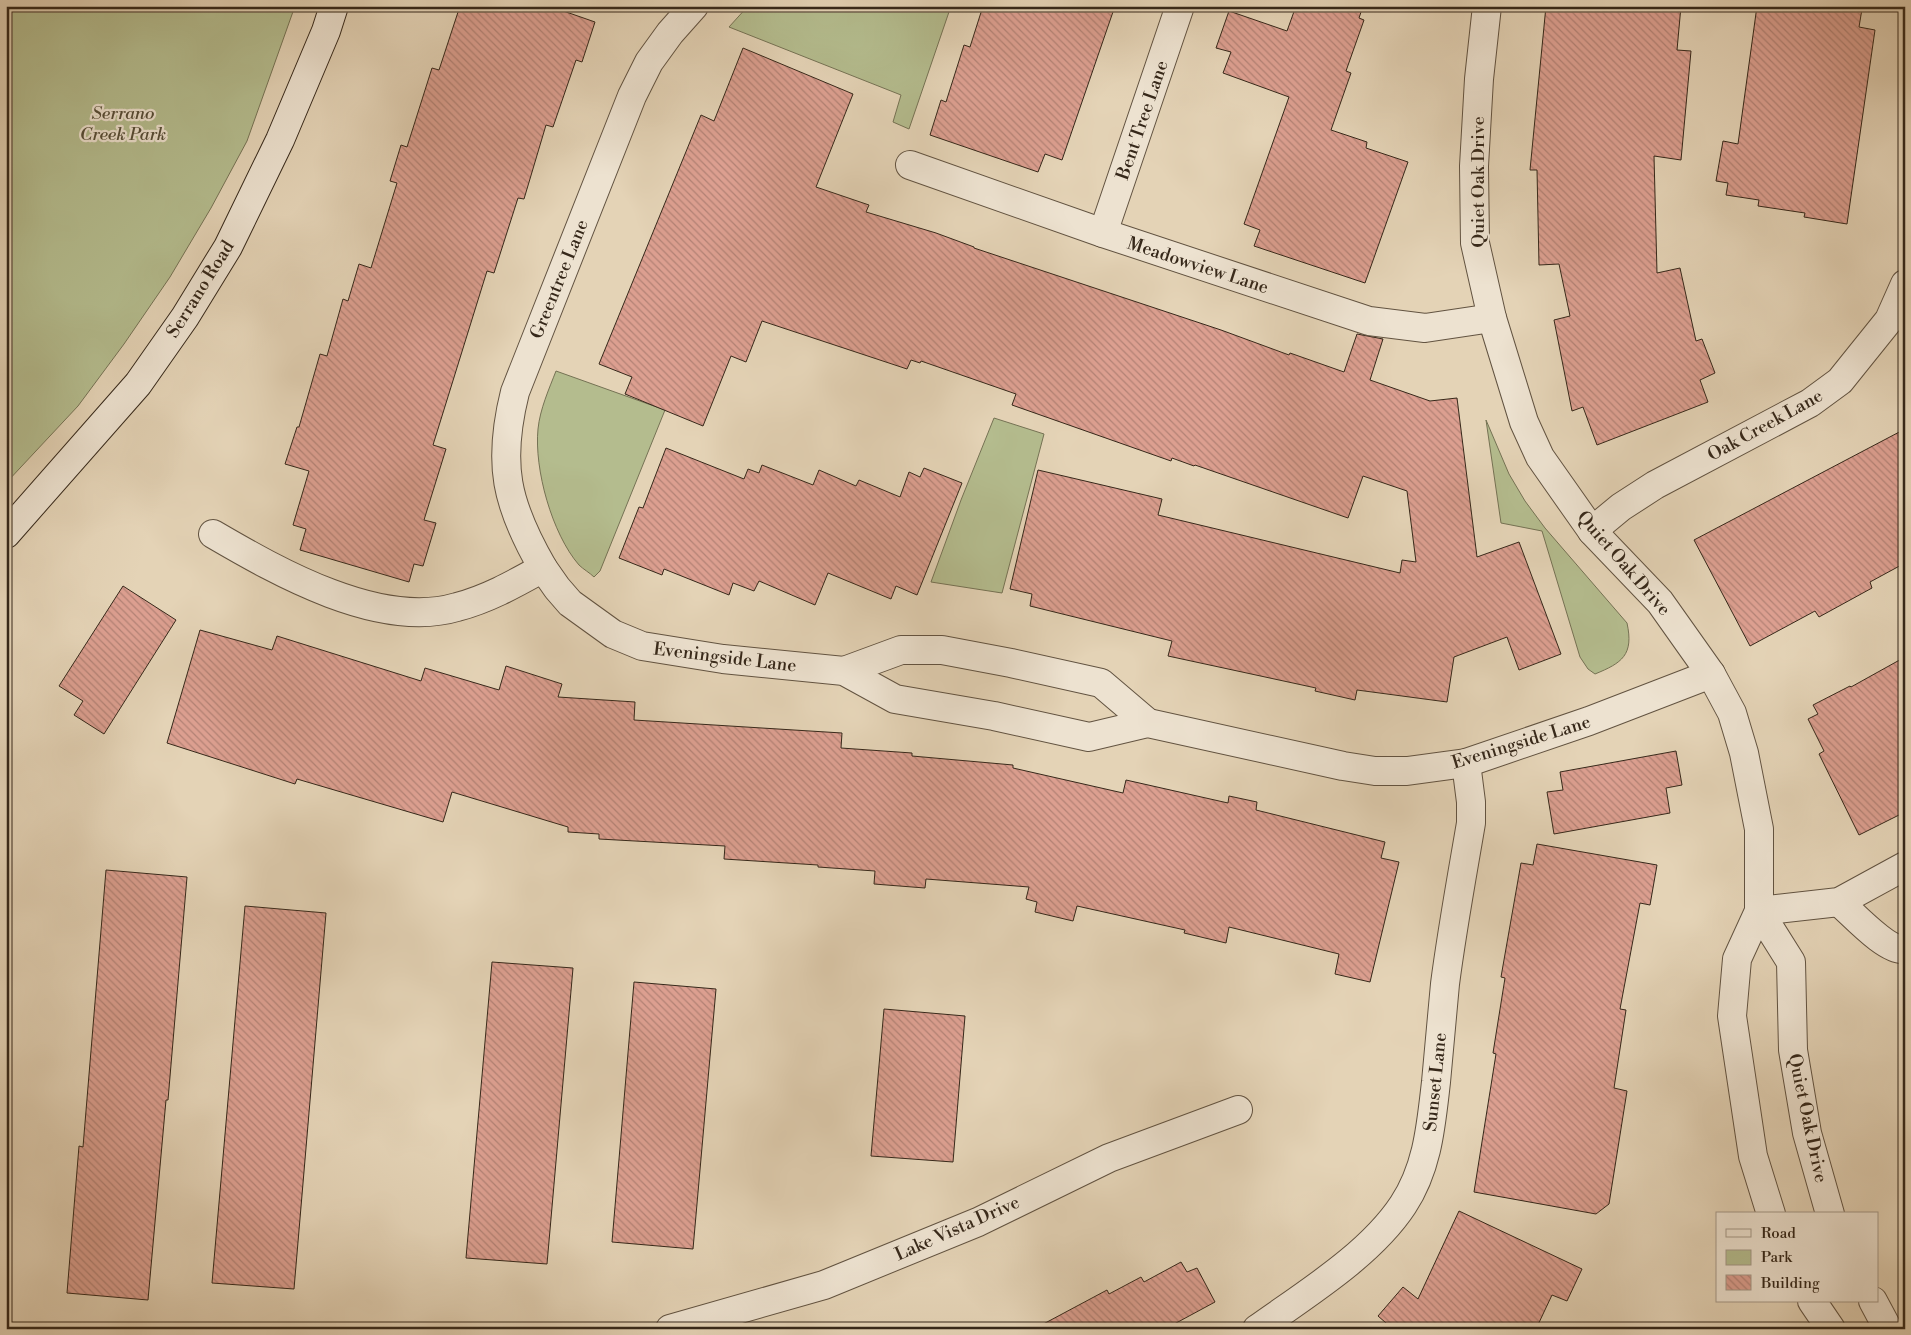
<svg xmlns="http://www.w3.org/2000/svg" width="1911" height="1335" font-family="'Libre Bodoni',serif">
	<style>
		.green { fill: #b4bc8e; stroke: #757254 }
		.building { fill: url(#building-back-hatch); stroke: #36281a }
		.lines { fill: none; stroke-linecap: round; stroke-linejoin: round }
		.street-casing { stroke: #625341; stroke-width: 30 }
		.secondary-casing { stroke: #36281a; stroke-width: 30 }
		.street { stroke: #ede2d0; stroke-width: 28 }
		.secondary { stroke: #ede2d0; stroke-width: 28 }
		.labels { text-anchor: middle; stroke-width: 4.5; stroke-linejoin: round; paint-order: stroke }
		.park-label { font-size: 18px; font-style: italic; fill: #564d37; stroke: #ede2d0 }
		.street-label { font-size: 18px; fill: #36281a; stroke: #ede2d0 }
	</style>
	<defs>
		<pattern id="building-back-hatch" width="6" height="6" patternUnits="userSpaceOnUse" patternTransform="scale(1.25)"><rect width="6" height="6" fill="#dc9f90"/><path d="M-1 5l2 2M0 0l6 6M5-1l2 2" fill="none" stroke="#b38275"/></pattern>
	</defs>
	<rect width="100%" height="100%" fill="#e4d3b6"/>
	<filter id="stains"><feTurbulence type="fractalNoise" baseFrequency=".004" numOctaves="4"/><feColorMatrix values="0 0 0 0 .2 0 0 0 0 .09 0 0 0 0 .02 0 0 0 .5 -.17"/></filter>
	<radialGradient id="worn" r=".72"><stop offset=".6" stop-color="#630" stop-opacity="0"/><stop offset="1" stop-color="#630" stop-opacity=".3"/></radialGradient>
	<g class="green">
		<path d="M6 6H295L247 141 211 208 170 277 124 344 78 406 6 483Z"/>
		<path d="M748 6H951L909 129 893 122 901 95 729 27Z"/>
		<path d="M556 371 665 410 600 571 594 577C590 573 583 569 579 565 552 534 534 469 538 429 540 409 549 389 556 371Z"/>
		<path d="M994 418 1044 434 1002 593 931 582 961 500Z"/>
		<path d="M1486 420 1509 474 1525 501 1545 528 1627 623C1634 655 1622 663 1595 674L1588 669 1580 657 1542 531 1501 523Z"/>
	</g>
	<g class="building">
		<path d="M460 6H549L595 22 582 62 576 60 553 127 546 125 524 199 518 198 494 273 487 271 433 445 446 449 424 520 436 523 423 566 414 564 409 582 300 550 306 529 293 525 309 471 285 464 297 427H299L320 354 327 356 343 299 348 301 359 264 371 268 397 183 390 181 401 145 407 147 432 68 439 70Z"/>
		<path d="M983 6H1115L1062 160 1045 154 1038 172 930 135 941 100 946 102 964 45 970 47Z"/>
		<path d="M1296 6H1363L1359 18 1364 20 1346 71 1351 73 1331 130 1367 142 1366 148 1408 162 1365 283 1254 246 1260 230 1244 224 1289 97 1223 73 1231 52 1216 48 1229 11 1287 31Z"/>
		<path d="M1546 6H1681L1677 50 1691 51 1681 160 1654 156 1657 273 1680 268 1696 341 1702 339 1715 373 1700 380 1708 402 1597 445 1583 407 1572 411 1554 320 1570 316 1559 264 1539 265 1537 170H1530Z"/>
		<path d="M1757 6H1844L1862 9 1859 27 1875 30 1847 224 1804 217 1805 213 1758 206 1759 200 1726 195 1728 183 1716 181 1723 141 1738 144Z"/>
		<path d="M743 48 853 94 816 187 869 205 866 212 936 233 974 247V248L1221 330 1289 355 1290 353 1344 372 1357 334 1383 339 1370 380 1430 401 1457 398 1477 557 1519 542 1561 654 1519 670 1507 637 1454 657 1447 702 1357 690 1355 700 1315 691 1316 688 1168 656 1172 641 1030 606 1032 594 1010 589 1038 470 1162 499 1158 515 1400 573 1402 560 1416 562 1407 491 1363 476 1348 518 1195 465 1194 466 1172 458 1171 461 1012 405 1016 394 921 361 920 363 911 360 907 369 762 321 746 362 731 356 703 426 625 394 632 377 599 364 701 115 714 121Z"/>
		<path d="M1905 429V563L1870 582 1872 588 1819 617 1815 611 1750 646 1694 540Z"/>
		<path d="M666 448 744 479 748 469 759 473 762 465 813 485 819 470 856 486 859 480 900 497 909 472 920 477 924 468 962 483 917 595 896 586 891 599 828 573 815 605 759 581 754 591 733 583 729 595 664 569 662 575 619 558 639 507 643 508Z"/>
		<path d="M123 586 176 620 104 734 74 715 83 701 59 686Z"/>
		<path d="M200 630 272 650 277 636 421 681 425 668 499 690 506 666 562 684 558 697 635 702 634 720 842 733 841 748 912 753V756L1013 765V768L1123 793 1126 780 1228 803 1229 796 1257 802 1256 810 1385 842 1381 858 1399 862 1370 982 1335 974 1339 954 1229 927 1226 943 1184 933 1185 930 1077 906 1073 921 1035 912 1037 902 1026 899 1029 887 926 879 925 888 874 884 875 871 818 867V865L724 859 725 846 599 839V834L568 832V827L452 792 443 822 297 779 295 784 167 743Z"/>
		<path d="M1905 657V812L1859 835 1819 754 1824 751 1808 719 1818 714 1813 705 1850 686 1851 687Z"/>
		<path d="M1676 751 1682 785 1666 788 1670 813 1554 834 1547 792 1563 790 1560 772Z"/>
		<path d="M1537 844 1657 865 1650 905 1640 903 1620 1009 1626 1010 1614 1088 1627 1091 1609 1204 1596 1214 1474 1192 1496 1054 1493 1053 1505 978 1501 977 1521 863 1533 865Z"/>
		<path d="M106 870 187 877 168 1100H166L148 1300 67 1293 79 1146 83 1147Z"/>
		<path d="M245 906 326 913 294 1289 212 1283Z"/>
		<path d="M492 962 573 968 547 1264 466 1258Z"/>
		<path d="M634 982 716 989 693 1249 612 1242Z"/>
		<path d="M884 1009 965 1016 953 1162 871 1156Z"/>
		<path d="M1459 1211 1582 1269 1567 1301 1552 1295 1536 1329H1393L1378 1316 1403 1287 1418 1299Z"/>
		<path d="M1181 1262 1187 1272 1197 1268 1215 1302 1165 1329H1034L1107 1290 1109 1294 1141 1277 1144 1282Z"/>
	</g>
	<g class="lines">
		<g class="street-casing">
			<g id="street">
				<path d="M1487 6 1479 79 1474 166 1475 243 1492 318 1524 422 1540 457 1592 531 1660 602 1711 674 1732 713 1744 753 1759 829V911L1737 959 1732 1016 1753 1156 1771 1214"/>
				<path d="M910 165 1103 233 1369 321 1425 328 1492 318"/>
				<path d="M1103 233 1180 6"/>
				<path d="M1592 531 1621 507 1655 485 1810 403 1840 381 1889 320 1905 284"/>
				<path d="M213 534C278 572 380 630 457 607 488 599 516 583 543 568L557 588 570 603 613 634 642 646 723 659 844 671 895 699 994 716 1089 737 1148 723 1343 766 1375 771H1407L1466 763 1589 721 1711 674"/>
				<path d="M543 568C506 504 497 464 515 392L632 96 649 62 670 33 694 6"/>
				<path d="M844 671 901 650H942L1011 663 1101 683 1148 723"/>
				<path d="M1839 902C1853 914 1887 952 1905 949"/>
				<path d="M1759 911 1791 962 1793 1050 1807 1133 1830 1214"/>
				<path d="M1759 911 1839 902 1905 866"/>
				<path d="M1812 1301 1831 1329"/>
				<path d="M1873 1301 1888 1329"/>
				<path d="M670 1329 824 1285 978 1222 1109 1158 1238 1110"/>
				<path d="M1257 1329C1306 1294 1370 1255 1403 1205 1428 1167 1431 1125 1436 1082 1439 1049 1442 1016 1445 984 1452 930 1462 876 1471 823V802L1466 763"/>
			</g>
		</g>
		<g class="secondary-casing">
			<path id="secondary" d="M6 534 138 384 185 317 228 247 280 140 326 31 334 6"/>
		</g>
		<use href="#street" class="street"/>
		<use href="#secondary" class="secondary"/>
	</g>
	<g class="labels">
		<g class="park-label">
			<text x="123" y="119">Serrano<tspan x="123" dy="21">Creek Park</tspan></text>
		</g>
		<g class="street-label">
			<text transform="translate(1142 120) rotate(-71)" y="6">Bent Tree Lane</text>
			<text transform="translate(1478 182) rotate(-90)" y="6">Quiet Oak Drive</text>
			<text transform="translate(1198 265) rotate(18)" y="6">Meadowview Lane</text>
			<text transform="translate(559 279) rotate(-68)" y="6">Greentree Lane</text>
			<text transform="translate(200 289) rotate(-58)" y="6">Serrano Road</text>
			<text transform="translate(1765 425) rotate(-29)" y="6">Oak Creek Lane</text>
			<text transform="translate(1624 563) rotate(49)" y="6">Quiet Oak Drive</text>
			<text transform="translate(725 657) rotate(7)" y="6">Eveningside Lane</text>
			<text transform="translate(1521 742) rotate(-17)" y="6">Eveningside Lane</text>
			<text transform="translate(1435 1082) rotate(-84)" y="6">Sunset Lane</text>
			<text transform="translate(1808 1118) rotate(78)" y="6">Quiet Oak Drive</text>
			<text transform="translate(957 1228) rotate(-24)" y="6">Lake Vista Drive</text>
		</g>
	</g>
	<rect width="1911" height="1335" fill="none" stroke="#e4d3b6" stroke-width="25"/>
	<rect x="8" y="8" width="1896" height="1320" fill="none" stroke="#36281a" stroke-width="2.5"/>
	<rect x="12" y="12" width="1886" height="1310" fill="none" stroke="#36281a"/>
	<rect x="1716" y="1212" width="162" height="90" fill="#ede2d0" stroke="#a49887"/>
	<rect x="1726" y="1229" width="25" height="8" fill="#ede2d0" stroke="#a49887"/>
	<text x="1761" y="1238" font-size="15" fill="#36281a">Road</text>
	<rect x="1726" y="1250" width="25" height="15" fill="#b4bc8e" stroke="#a49887"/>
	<text x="1761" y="1262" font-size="15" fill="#36281a">Park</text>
	<rect x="1726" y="1275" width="25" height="15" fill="url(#building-back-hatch)" stroke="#a49887"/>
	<text x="1761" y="1288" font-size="15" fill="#36281a">Building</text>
	<rect width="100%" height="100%" filter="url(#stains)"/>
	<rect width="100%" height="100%" fill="url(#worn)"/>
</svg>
